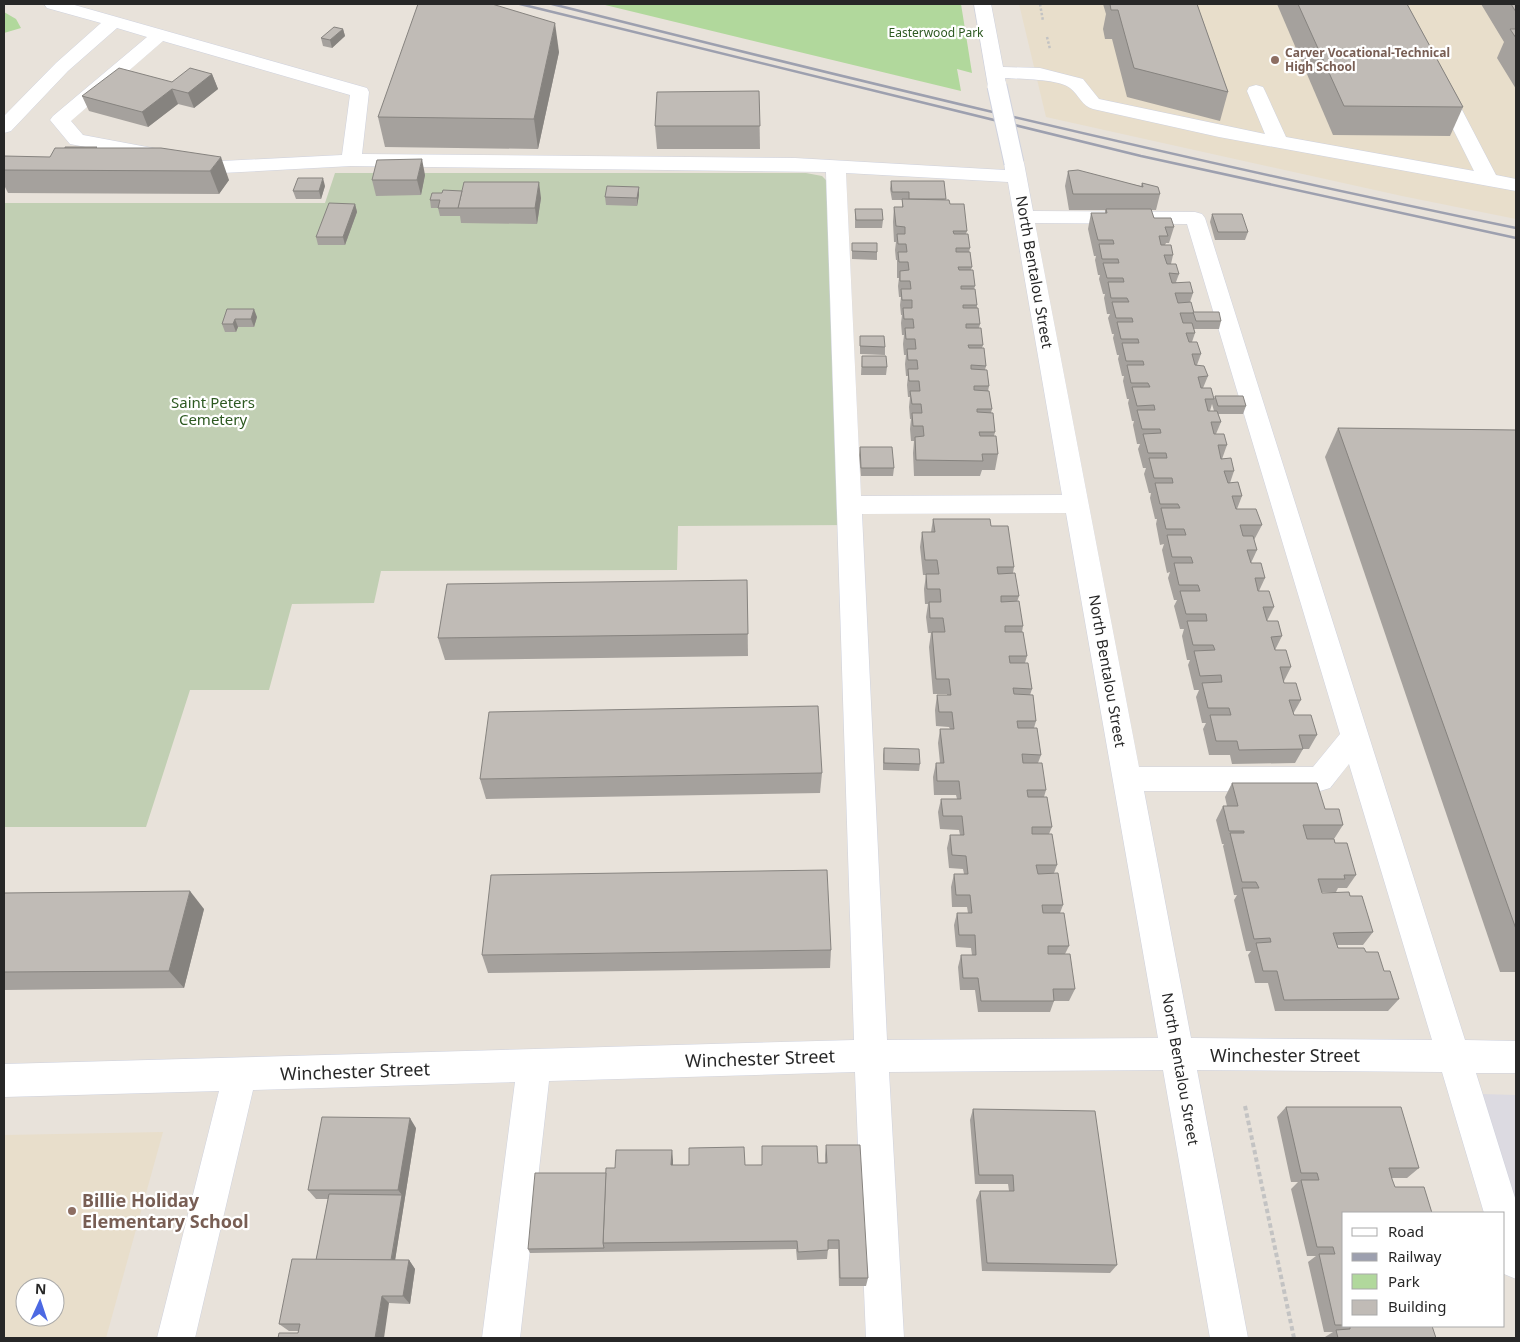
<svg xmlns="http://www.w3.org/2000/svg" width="1520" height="1342" font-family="'Noto Sans',sans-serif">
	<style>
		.industrial { fill: #dcdae1 }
		.education { fill: #e8decb; fill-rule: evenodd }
		.green { fill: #b1d89c }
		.cemetery { fill: #c1cfb3 }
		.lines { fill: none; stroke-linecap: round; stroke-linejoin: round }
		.minor-casing { stroke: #cfd2de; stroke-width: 1 }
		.path-far1 { stroke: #c3c3c3; stroke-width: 2.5; stroke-dasharray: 2.5 2; stroke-linecap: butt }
		.path { stroke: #c3c3c3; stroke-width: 4; stroke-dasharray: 4.5 3; stroke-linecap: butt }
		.minor { fill: #fff; fill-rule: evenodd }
		.rail { stroke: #9da0af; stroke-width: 2.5 }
		.minor-bridge-casing { stroke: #cfd2de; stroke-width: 21; stroke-linecap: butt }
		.minor-bridge { stroke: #fff; stroke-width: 19 }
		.wall { fill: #a5a19d; fill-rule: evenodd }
		.shaded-wall { fill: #86837f }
		.building { fill: #c0bbb6; stroke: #86837f }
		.education-dot { fill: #8d6e63; stroke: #fff; stroke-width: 2 }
		.labels { text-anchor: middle; stroke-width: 4.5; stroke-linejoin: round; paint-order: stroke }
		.far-park-label { font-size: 12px; fill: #2d5921; stroke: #fff }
		.far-education-label { font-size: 12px; font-weight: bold; fill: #785e54; stroke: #fff; text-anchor: start }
		.street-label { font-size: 15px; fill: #272727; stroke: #fff }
		.park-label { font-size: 15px; fill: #2d5921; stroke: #fff }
		.near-street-label { font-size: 18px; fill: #272727; stroke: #fff }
		.near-education-label { font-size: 18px; font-weight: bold; fill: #785e54; stroke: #fff; text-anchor: start }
	</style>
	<rect width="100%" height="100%" fill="#e8e2da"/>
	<path class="industrial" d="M1482 1094 1516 1095V1209Z"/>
	<g class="education">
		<path d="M1019 4H1516V219L1402 196 1046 117Z"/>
		<path d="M163 1132 106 1338H4V1135ZM25 1287H55V1317H25Z"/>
	</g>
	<g class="green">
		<path d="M601 4H961L972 73 957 69 961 91Z"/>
		<path d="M4 12 16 19 21 28 4 33Z"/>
	</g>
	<path class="cemetery" d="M335 173H806L822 176 829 183 851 525 678 526 677 570 381 571 374 603 292 604 269 690H190L146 827H4V203H325Z"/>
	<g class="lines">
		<g class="minor-casing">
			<g id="minor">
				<path d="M44 4H71L367 88 369 92 362 154 795 158 1005 170 1004 163 1007 159 1014 157 1021 159 1024 163 1033 211 1195 212 1202 214 1205 218 1465 1040 1516 1041V1073H1476L1516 1201V1279L1504 1274V1213H1484L1442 1072 1197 1070 1248 1338H1210L1163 1070 889 1072 904 1338H866L855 1072 549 1081 520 1338H482L515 1082 253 1090 195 1338H157L219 1091 4 1097V1064L854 1040 826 172 351 166 222 173 70 144 50 120 53 116 147 37 117 28 68 71 11 131 4 133V116L56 63 101 23 47 8ZM163 41 350 95 342 155 222 161 83 135 71 121ZM846 173 1008 182 1062 495 861 496ZM1035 223 1187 224 1340 734 1313 767H1139ZM1066 513 1158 1038 887 1040 862 514ZM1349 764 1432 1040 1191 1038 1144 791H1320L1330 788Z"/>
				<path d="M974 4H991L1003 67 1040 68 1083 79 1099 99 1265 134 1247 91 1249 87 1256 85 1263 87 1265 91 1286 137 1474 171 1432 87 1434 83 1441 81 1448 83 1496 175 1516 179V191L1219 137 1093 109C1082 106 1079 95 1070 88 1059 79 1020 79 1005 78L1006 86 1004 90 997 92 990 90 988 86Z"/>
			</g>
		</g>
		<g class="path-far1">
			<path d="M1040 4 1043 21"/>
			<path d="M1047 37 1050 49"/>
		</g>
		<path class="path" d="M1245 1106 1294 1338"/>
		<use href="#minor" class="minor"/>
		<g class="rail">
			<path d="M520 4 1141 156 1516 238"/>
			<path d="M552 4C872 85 1193 162 1516 228"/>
		</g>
		<g class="minor-bridge-casing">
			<path id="minor-bridge" d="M997 86 1014 163"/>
		</g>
		<use href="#minor-bridge" class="minor-bridge"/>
	</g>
	<g class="wall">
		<path d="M1103 4H1197L1228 92 1220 121 1127 97 1112 39H1105L1103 29 1106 14Z"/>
		<path d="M1277 4H1407L1463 107 1450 136 1333 135Z"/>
		<path d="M1481 4H1516V89L1497 58 1504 42Z"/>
		<path d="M343 29 345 36 332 48 323 46 321 38Z"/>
		<path d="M559 52 538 149 385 147 378 117Z"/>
		<path d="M212 74 218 89 194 108 178 104 148 127 89 111 82 96 172 82Z"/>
		<path d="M759 91 760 149H657L655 126Z"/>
		<path d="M97 148H161L229 180 219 194 8 193 4 185V157H50Z"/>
		<path d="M1068 171 1141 186 1142 183 1160 194 1156 210H1151L1154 218 1174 227 1169 243H1166L1165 245 1173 255 1171 264 1179 274 1176 282 1193 293 1190 302 1194 312 1221 321 1219 329H1194L1195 333 1192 342 1201 354 1197 365 1208 376 1203 388 1214 399 1215 396 1246 406 1243 414H1218L1221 422 1216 434 1227 445 1222 459 1234 471 1230 483 1242 496 1237 509 1262 525 1254 540 1257 550 1251 563 1265 578 1259 591 1274 607 1267 621 1282 636 1275 650 1291 667 1284 681V683L1301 700 1293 714 1294 715 1317 735 1309 749H1303L1295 763 1232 764 1230 755H1209L1203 729 1206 723H1202L1196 697 1199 690H1194L1188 665 1190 660H1187L1182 636 1184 629H1180L1174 606 1177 600H1174L1168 578 1170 572 1167 573 1162 550 1164 544 1160 545 1156 524 1157 519H1155L1150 498 1151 493H1149L1144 474 1146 468H1143L1138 449 1140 444H1137L1133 425 1134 421H1132L1128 403 1129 399H1127L1123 381 1124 376H1122L1118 359 1119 355H1117L1113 338 1114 334H1112L1108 318 1110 314H1107L1104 298 1105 294H1103L1099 279 1100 275H1098L1095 260 1096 256H1094L1088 229 1091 213H1105V210H1069L1065 186ZM1212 404 1214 411H1210Z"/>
		<path d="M425 175 421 195 376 196 372 180Z"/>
		<path d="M891 181 946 200 950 204 967 231 966 234 970 248 969 252 972 267 971 270 975 286 974 289 980 324 979 328 983 345 982 348 986 366 985 370 989 386 988 391 992 409 991 413 995 432 994 436 998 454 995 470H982L980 476H914L913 453 914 441H911L910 429 911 419H910L909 407 910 397H908L907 385 908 376H906L905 364 906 355H904L903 344 904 335H902L901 323 902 315H901L900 305 901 297H899L898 286 899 278H897V260H896L895 250 896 242H894L893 222 894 207H902V200H892L890 189Z"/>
		<path d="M325 186 321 199H296L293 191Z"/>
		<path d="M639 187V195L637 206 606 205 605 197Z"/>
		<path d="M541 198 537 224 461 223 460 216H440L438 208H431L430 200Z"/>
		<path d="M355 204 357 212 345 245H318L316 237Z"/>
		<path d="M855 209 883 220 882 228H855Z"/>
		<path d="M1212 214 1248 232 1245 240H1215L1210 222Z"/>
		<path d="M852 243 877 252V260L852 259Z"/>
		<path d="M227 309 257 317 254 327H238L236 332H225L222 324Z"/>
		<path d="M860 336 885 347V355L860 354Z"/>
		<path d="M862 356 887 367 886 375H861Z"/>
		<path d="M1338 428 1516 430V972H1500L1325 457Z"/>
		<path d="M860 447 894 468 893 476H861L859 455Z"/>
		<path d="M933 519 991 526 1014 567 1013 573 1019 596 1017 602 1023 626 1022 632 1027 656 1025 663 1032 689 1030 695 1036 721 1034 728 1041 755 1038 763 1046 790 1044 797 1052 827 1049 834 1057 865 1054 873 1063 905 1060 913 1069 946 1065 954 1075 989 1069 1001H1054L1050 1012H978L975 990H960L958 967 961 955H972L971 948 956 947 954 925 957 913H968L967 907H952L951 887 954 874H964L963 869 949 868 947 848 950 835H960L959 830 940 829 938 812 941 799H957L956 795H934L933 777 936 763H940L938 743 940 729H950L949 727 936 726 935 710 937 695H947V694H933L929 647 931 633H928L926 617 928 604H925L924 589 926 575H923L920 547 922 532H931Z"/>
		<path d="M747 580 748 656 445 660 438 638Z"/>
		<path d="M884 748 920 764 919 771 883 770V755Z"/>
		<path d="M822 773 820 793 486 799 480 779Z"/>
		<path d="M1232 783 1325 809 1343 825 1334 839 1335 843 1356 875 1347 888H1338L1336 892H1322V893L1350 896 1373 932 1363 945H1337L1338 948 1366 952 1384 971 1399 999 1388 1011H1275L1268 983H1255L1248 955 1251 951H1246L1234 900 1237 895H1234L1223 846 1224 844H1222L1216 820 1223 806H1227L1225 797Z"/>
		<path d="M4 893 204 909 184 988 4 990Z"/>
		<path d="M831 950 830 968 488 973 482 955Z"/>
		<path d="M1286 1107 1419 1168 1407 1178H1392L1344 1213V1326H1450L1448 1327H1432L1436 1338H1326L1325 1337 1333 1332H1324L1308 1262 1316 1256H1307L1291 1189 1298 1182H1291L1277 1117Z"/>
		<path d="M973 1109 1117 1265 1110 1273 982 1271 976 1200 980 1191H1009L1008 1184H975L970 1120Z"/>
		<path d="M416 1128 395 1260H409L415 1269 410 1304 389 1303 298 1333V1331H289L279 1324 316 1260 328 1199H316L308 1190Z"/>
		<path d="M826 1145 868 1278 866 1286H839L838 1249H828L827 1259 797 1260 796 1249 530 1253 528 1249 606 1173 615 1168 673 1160V1165H754L825 1163V1155Z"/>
	</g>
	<g class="shaded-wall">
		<path d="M555 23 559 52 538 149 534 119Z"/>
		<path d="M343 29 345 36 332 48 330 40Z"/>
		<path d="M212 74 218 89 194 108 188 93Z"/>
		<path d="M172 89 178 104 148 127 142 112Z"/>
		<path d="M221 157 229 180 219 194 210 171Z"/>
		<path d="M422 159 425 175 421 195 417 180Z"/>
		<path d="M323 178 325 186 321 199 319 191Z"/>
		<path d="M539 182 541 198 537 224 535 208Z"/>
		<path d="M639 187V195L637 206V198Z"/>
		<path d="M355 204 357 212 345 245 343 237Z"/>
		<path d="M254 309 257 317 254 327 251 319Z"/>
		<path d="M235 319 238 327 236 332 233 324Z"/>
		<path d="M190 891 204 909 184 988 169 971Z"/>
		<path d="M410 1118 416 1128 394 1267 391 1263 402 1195 398 1190Z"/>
		<path d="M672 1150 673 1160V1175L671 1165Z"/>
		<path d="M409 1260 415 1269 410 1304 403 1296Z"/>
		<path d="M382 1296 389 1303 384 1338H375Z"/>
	</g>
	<g class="building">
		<path d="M418 4H492L555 23 534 119 378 117Z"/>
		<path d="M1110 4H1197L1228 92 1134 68 1118 10H1111Z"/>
		<path d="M1298 4H1407L1463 107 1344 106Z"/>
		<path d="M1511 4H1516V12Z"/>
		<path d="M334 27 343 29 330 40 321 38Z"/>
		<path d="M1510 29H1516V38Z"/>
		<path d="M119 68 172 82 190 68 212 74 188 93 172 89 142 112 82 96Z"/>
		<path d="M759 91 760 126H655L657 92Z"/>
		<path d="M65 147H97L96 148H65Z"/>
		<path d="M55 148H161L221 157 210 171 4 170V156L50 157Z"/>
		<path d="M422 159 417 180H372L377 160Z"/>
		<path d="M1078 170 1143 187 1142 183 1158 187 1160 194H1073L1068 171Z"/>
		<path d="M298 178H323L319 191H293Z"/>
		<path d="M891 181H944L946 199H909V192H892Z"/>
		<path d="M464 182H539L535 208H458Z"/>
		<path d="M607 186 639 187 637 198 605 197Z"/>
		<path d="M443 190 462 191 458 208H438L440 200H430L432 193H442Z"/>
		<path d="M902 199 949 200 950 204H964L967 231H953L954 234H968L970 248H956V252H970L972 267H958L959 270H973L975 286H961V289H975L977 305H963V308H978L980 324H966V328H981L983 345H968L969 348H984L986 366 971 365V369L987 370 989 386H974V390L989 391 992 409H977V412L993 413 995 432H979L980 436H996L998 454H982L983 461 916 460 915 437 924 436 923 426H913L912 413H922L921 404H912L910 391H920L919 381H909L908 369H918L917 360H908L907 349H916L915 339H906L905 328H914L913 319H904L903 308H912V300H902L901 289H911L910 281H900V271L909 270 908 262H899L898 252H907L906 244H898L897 234H905V227L896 226 894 207H903Z"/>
		<path d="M329 203 355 204 343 237H316Z"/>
		<path d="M855 209H882L883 220H856Z"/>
		<path d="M1106 209H1151L1154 218H1171L1174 227H1165L1168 236H1159L1161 245H1171L1173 255H1164L1167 264H1176L1179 274 1169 273 1172 283 1190 282 1193 293H1175L1178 303 1191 302 1194 313H1180L1183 323H1192L1195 333H1186L1189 342H1197L1201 354H1192L1195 365 1204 366 1208 376 1198 377 1201 388H1211L1214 399H1205L1208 411H1217L1221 422H1211L1214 434H1224L1227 445H1218L1221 459 1231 458 1234 471H1224L1228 483 1238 482 1242 496H1232L1236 509H1256L1262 525H1240L1243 536H1253L1257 550H1247L1251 563H1261L1265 578H1255L1258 591H1269L1274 607H1263L1267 621H1278L1282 636 1271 637 1275 650H1286L1291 667H1280L1284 683H1296L1301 700H1289L1294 715H1311L1317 735H1299L1303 749 1239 750 1237 741H1216L1210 715H1231L1229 708H1208L1202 683 1222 682 1221 675 1200 676 1194 651 1215 650 1213 645H1193L1187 621H1207L1206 614H1186L1180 591H1200L1198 585H1179L1174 563H1193L1191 557H1172L1167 535H1186L1184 529H1166L1161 508H1180L1178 504H1160L1155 483H1173L1172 478H1154L1149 458H1167L1166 453H1148L1143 434 1161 433 1160 429H1142L1137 410H1155L1154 405 1137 406 1132 387H1150L1148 383H1131L1127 365H1144L1143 361H1126L1122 343H1139L1138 339H1121L1117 322H1133L1132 318H1116L1112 302H1129L1127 298H1111L1108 282H1124L1123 278H1107L1103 263H1119L1118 259H1102L1099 244H1114L1113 240H1098L1091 213H1107Z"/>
		<path d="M1212 214H1242L1248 232H1218Z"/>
		<path d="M852 243H877V252L852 251Z"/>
		<path d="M227 309H254L251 319H235L233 324H222Z"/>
		<path d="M1193 312H1219L1221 321H1196Z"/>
		<path d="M860 336H884L885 347 860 346Z"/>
		<path d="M862 356H886L887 367H862Z"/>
		<path d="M1215 396H1243L1246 406H1218Z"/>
		<path d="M1338 428 1516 430V929Z"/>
		<path d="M860 447H892L894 468H861Z"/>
		<path d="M933 519H990L991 526H1008L1014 567H997L998 574 1015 573 1019 596H1001V602L1019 601 1023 626H1005V632H1023L1027 656H1009L1010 663H1028L1032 689 1013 688 1014 694 1033 695 1036 721H1017L1018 728H1037L1041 755 1022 754 1023 763H1042L1046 790H1027L1028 797H1047L1052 827H1032V834H1052L1057 865H1036L1038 874 1058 873 1063 905H1042L1043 913H1064L1069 946H1048V954H1070L1075 989H1053L1054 1001H981L978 978H963L961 955H976L975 935H959L957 913H972L970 895H956L954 874H968L966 856 952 855 950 835H964L962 816H943L941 799H961L959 781H937L936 763H944L940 729H954L952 712H939L937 695H951L949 679H936L932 632H945L943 618H930L929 602H941L940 589H927L926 574H939L937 560H925L922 532H935Z"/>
		<path d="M747 580 748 634 438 638 447 584Z"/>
		<path d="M818 706 822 773 480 779 489 712Z"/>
		<path d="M884 748 919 749 920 764 884 763Z"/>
		<path d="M1232 783H1317L1325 809H1339L1343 825H1303L1307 839H1334L1335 843H1347L1356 875H1344L1345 879H1318L1322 893 1349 892 1350 896H1362L1373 932 1333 933 1338 948H1364L1366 952H1378L1384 971H1390L1399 999 1284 1000 1277 971H1263L1256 943 1271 942 1270 938 1254 939 1242 888H1259L1256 882H1242L1230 833H1244V831H1229L1223 806H1238Z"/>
		<path d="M827 870 831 950 482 955 491 875Z"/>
		<path d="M190 891 169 971 4 972V893Z"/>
		<path d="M1286 1107H1401L1419 1168H1389L1392 1179 1395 1187H1424L1432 1213H1344V1325H1335L1319 1254H1335L1334 1251 1333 1247H1317L1301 1180H1319L1317 1173H1301Z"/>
		<path d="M973 1109 1095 1111 1117 1265 987 1263 980 1191H1014L1013 1175H979Z"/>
		<path d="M322 1117 410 1118 398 1190H308Z"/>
		<path d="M826 1145H860L868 1278H840L839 1240H828V1250L798 1252 797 1241 603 1243 606 1168H615L616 1150H672L671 1165H689V1148L744 1147 745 1165H762V1146H817L818 1163H827Z"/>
		<path d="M535 1173H606L603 1243 604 1248 528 1249Z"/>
		<path d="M329 1194 402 1195 391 1260H316Z"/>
		<path d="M292 1259 409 1260 403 1296H382L375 1338H278L279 1333H298L300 1324H279Z"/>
		<path d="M1350 1326H1432L1436 1338H1338L1336 1330 1350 1329Z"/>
	</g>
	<g class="education-dot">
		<circle cx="1275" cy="60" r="5"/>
		<circle cx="72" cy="1211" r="5"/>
	</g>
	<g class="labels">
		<g class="far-park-label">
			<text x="936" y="37">Easterwood Park</text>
		</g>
		<g class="far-education-label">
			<text x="1285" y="57">Carver Vocational-Technical<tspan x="1285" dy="14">High School</tspan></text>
		</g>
		<g class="street-label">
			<text transform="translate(1034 272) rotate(80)" y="5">North Bentalou Street</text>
			<text transform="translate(1107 671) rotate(80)" y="5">North Bentalou Street</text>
			<text transform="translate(1180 1069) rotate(80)" y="5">North Bentalou Street</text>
		</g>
		<g class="park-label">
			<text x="213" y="408">Saint Peters<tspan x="213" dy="17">Cemetery</tspan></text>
		</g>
		<g class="near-street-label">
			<text x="1285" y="1062">Winchester Street</text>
			<text transform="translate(760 1059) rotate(-2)" y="6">Winchester Street</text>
			<text transform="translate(355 1072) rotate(-2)" y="6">Winchester Street</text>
		</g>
		<g class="near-education-label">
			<text x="82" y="1207">Billie Holiday<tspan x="82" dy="21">Elementary School</tspan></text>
		</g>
	</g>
	<rect width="1520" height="1342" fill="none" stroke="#272727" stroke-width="10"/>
	<rect x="1342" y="1212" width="162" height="115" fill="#ffffff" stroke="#a9a9a9"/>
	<rect x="1352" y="1228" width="25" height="8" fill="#ffffff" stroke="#a9a9a9"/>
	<text x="1388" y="1237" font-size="15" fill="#272727">Road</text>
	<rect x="1352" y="1253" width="25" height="8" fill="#9da0af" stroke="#a9a9a9"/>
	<text x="1388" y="1262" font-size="15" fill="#272727">Railway</text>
	<rect x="1352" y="1274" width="25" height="15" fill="#b1d89c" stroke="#a9a9a9"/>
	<text x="1388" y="1287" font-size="15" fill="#272727">Park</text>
	<rect x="1352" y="1300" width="25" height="15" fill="#c0bbb6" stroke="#a9a9a9"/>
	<text x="1388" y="1312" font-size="15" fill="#272727">Building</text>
	<g transform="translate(40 1302) rotate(3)"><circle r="24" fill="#ffffff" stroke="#a9a9a9"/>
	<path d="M0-4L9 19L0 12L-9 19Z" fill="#4c69e3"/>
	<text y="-8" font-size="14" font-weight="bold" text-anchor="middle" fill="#272727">N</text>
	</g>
</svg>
